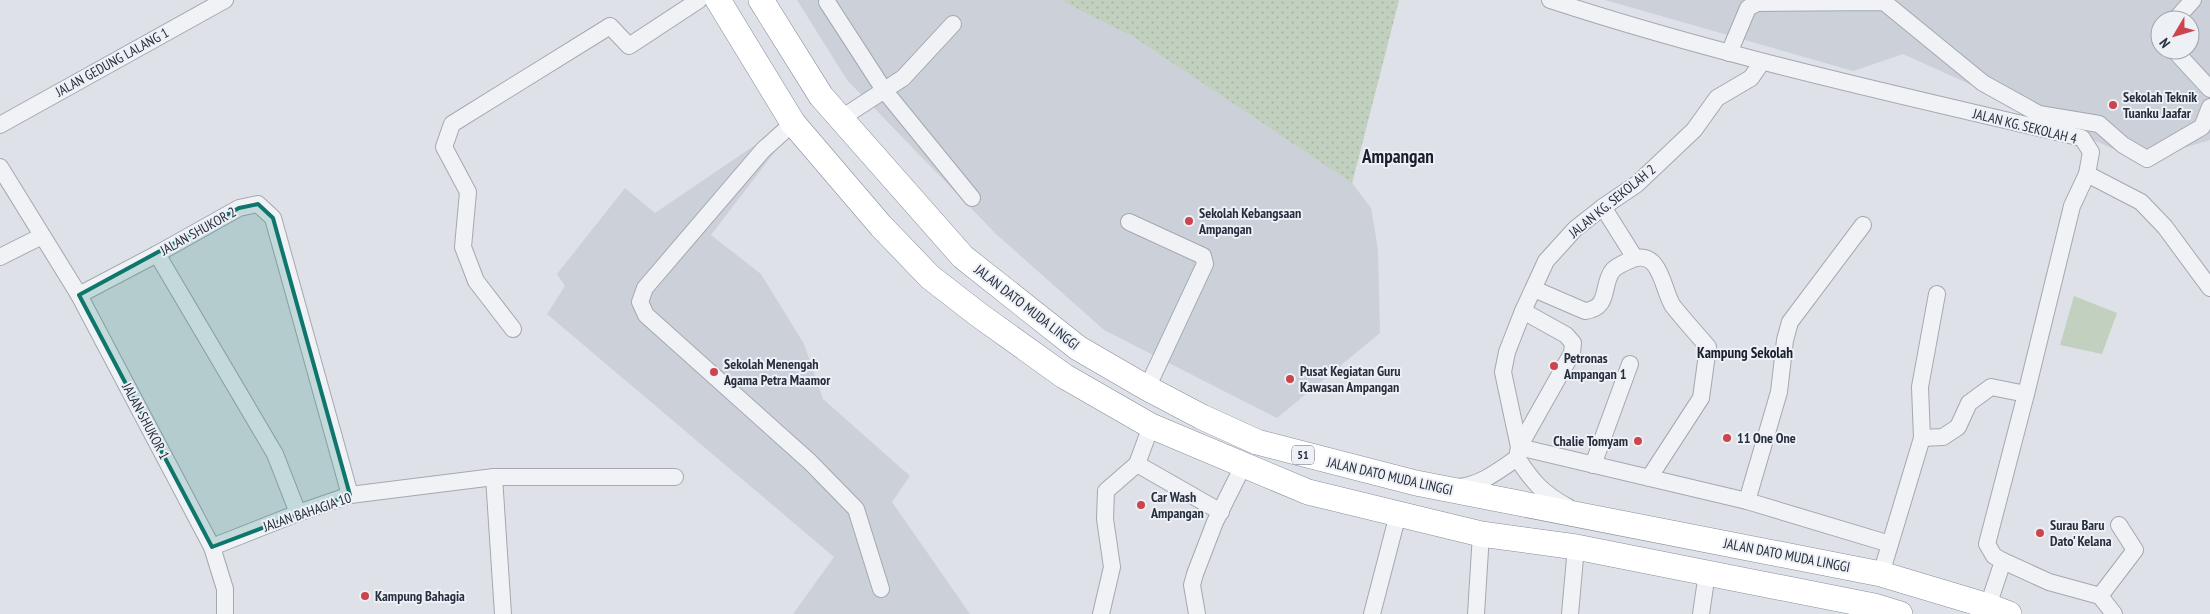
<svg xmlns="http://www.w3.org/2000/svg" width="2210" height="614" font-family="'PT Sans Narrow',sans-serif">
	<style>
		.built { fill: #ccd0d9; fill-rule: evenodd }
		.grass { fill: url(#grass-dots) }
		.garden { fill: #c2d1bf }
		.lines { fill: none; stroke-linecap: round; stroke-linejoin: round }
		.minor-casing { stroke: #a3a8b1; stroke-width: 18 }
		.highway-casing { stroke: #858d9d; stroke-width: 26 }
		.minor { stroke: #f0f2f6; stroke-width: 16 }
		.highway { stroke: #fff; stroke-width: 25 }
		.marked { fill: #0f766e; fill-opacity: 0.2; stroke: #0f766e; stroke-width: 4; stroke-linejoin: round }
		.poi-dot { fill: #cb444e; stroke: #edf0f5; stroke-width: 2 }
		.labels { text-anchor: middle; stroke-width: 4; stroke-linejoin: round; paint-order: stroke }
		.shield { fill: #edf0f5; stroke: #626875; stroke-width: 1 }
		.shield-label { font-size: 12px; font-weight: bold; fill: #272e3e }
		.street-label { font-size: 14px; fill: #272e3e; stroke: #edf0f5 }
		.poi-label { font-size: 14px; font-weight: bold; fill: #272e3e; stroke: #edf0f5; text-anchor: start }
		.neighbourhood-label { font-size: 15px; font-weight: bold; fill: #1a1f2e; stroke: #edf0f5 }
		.district-label { font-size: 19px; font-weight: bold; fill: #1a1f2e; stroke: #edf0f5 }
	</style>
	<defs>
		<pattern id="grass-dots" width="8" height="8" patternUnits="userSpaceOnUse" patternTransform="scale(1.25)"><rect width="8" height="8" fill="#c2d1bf"/><path d="M2 2h.1M6 6h.1" fill="none" stroke="#a7b4a5" stroke-width="1.8" stroke-linecap="round"/></pattern>
	</defs>
	<rect width="100%" height="100%" fill="#dee1e7"/>
	<g class="built">
		<path d="M797 0H1399L1352 183 1371 208 1378 249 1380 333 1277 418 1104 330 996 234 847 80Z"/>
		<path d="M1605 0H2210V140L2140 161 1903 54 1853 71ZM2160 20H2190V50H2160Z"/>
		<path d="M770 135 777 149 711 235 761 274 804 344 823 399 910 476 892 502 970 614H793L834 557 547 314 565 286 557 274 625 188 655 213Z"/>
	</g>
	<path class="grass" d="M1065 0H1399L1352 183 1132 36 1064 2Z"/>
	<path class="garden" d="M2074 296 2117 313 2102 354 2060 345Z"/>
	<g class="lines">
		<g class="minor-casing">
			<g id="minor">
				<path d="M1550 0C1724 57 1903 96 2082 138L2091 152 2087 174 2072 206 2026 394 1987 544 1994 556 2003 561 1988 606"/>
				<path d="M827 2 884 90 972 198"/>
				<path d="M2175 20 2193 0"/>
				<path d="M2174 50 2210 89"/>
				<path d="M1729 53 1748 8 1757 3 1884 2 1983 83 2039 114 2099 124 2123 145 2147 159 2202 127 2210 107"/>
				<path d="M840 119 903 78 953 24"/>
				<path d="M793 123 763 150 645 288 640 302 646 315 810 462 856 509 881 589"/>
				<path d="M0 125 225 0"/>
				<path d="M0 167 79 295 157 254 239 208 258 204 273 218 350 495"/>
				<path d="M2087 174 2141 202 2165 227 2210 288"/>
				<path d="M1603 207 1635 258"/>
				<path d="M1129 222 1203 256 1205 264 1147 388"/>
				<path d="M157 254 275 454 298 513"/>
				<path d="M0 257 42 236"/>
				<path d="M1534 289 1585 311C1611 308 1601 284 1613 270 1617 266 1628 261 1633 259 1661 249 1663 292 1673 306 1684 320 1696 333 1708 347L1701 398 1649 478"/>
				<path d="M79 295 212 547 225 589V614"/>
				<path d="M513 329 476 281 463 247 468 192 444 147 452 124 610 26 629 46 699 0"/>
				<path d="M1922 438 1943 437 1958 427 1969 403 1991 387 2026 394"/>
				<path d="M1519 447 1747 501 1890 544"/>
				<path d="M1519 447 1572 353 1573 343 1566 335 1523 311"/>
				<path d="M1517 458C1533 482 1542 493 1568 507"/>
				<path d="M1137 464 1221 512"/>
				<path d="M1593 465 1630 364"/>
				<path d="M494 477 503 614"/>
				<path d="M1458 487C1481 485 1498 471 1517 458L1519 447 1503 372 1507 352 1523 311 1546 261 1575 229 1603 207 1637 184 1694 130 1717 98 1751 78 1762 62"/>
				<path d="M1747 501 1779 392 1785 340 1790 322 1863 225"/>
				<path d="M212 547 298 513 350 495 494 477H675"/>
				<path d="M2003 561 2049 582 2100 596 2135 550 2119 525"/>
				<path d="M1881 574 1922 438 1920 387 1937 294"/>
				<path d="M2100 596 2114 614"/>
				<path d="M1101 614 1112 567 1105 519 1106 491 1137 464 1151 426"/>
				<path d="M1197 614 1192 585 1195 574 1215 522 1243 466"/>
				<path d="M1372 614 1398 514"/>
				<path d="M1476 614 1481 534"/>
				<path d="M1570 614 1576 547"/>
				<path d="M1701 614 1707 573"/>
			</g>
		</g>
		<g class="highway-casing">
			<g id="highway">
				<path d="M718 0 793 123 881 226 930 277 979 315 1064 376 1151 426 1308 492 1481 534 1576 547 1874 606 1900 614"/>
				<path d="M761 0 821 96 963 257 1078 348 1147 388 1202 417 1257 442 1416 483 1881 574 1988 606 2009 614"/>
			</g>
		</g>
		<use href="#minor" class="minor"/>
		<use href="#highway" class="highway"/>
	</g>
	<path class="marked" d="M258 204 273 218 350 495 212 547 79 295 239 208Z"/>
	<g class="poi-dot">
		<circle cx="2113" cy="105" r="5"/>
		<circle cx="1189" cy="221" r="5"/>
		<circle cx="1554" cy="366" r="5"/>
		<circle cx="714" cy="372" r="5"/>
		<circle cx="1290" cy="379" r="5"/>
		<circle cx="1727" cy="438" r="5"/>
		<circle cx="1638" cy="441" r="5"/>
		<circle cx="1141" cy="505" r="5"/>
		<circle cx="2040" cy="533" r="5"/>
		<circle cx="365" cy="596" r="5"/>
	</g>
	<g class="labels">
		<rect class="shield" x="1292" y="445.5" width="22" height="19" rx="4"/>
		<g class="shield-label">
			<text x="1303" y="459">51</text>
		</g>
		<g class="street-label">
			<text transform="translate(112 62) rotate(-29)" y="5">JALAN GEDUNG LALANG 1</text>
			<text transform="translate(2025 126) rotate(14)" y="5">JALAN KG. SEKOLAH 4</text>
			<text transform="translate(1612 201) rotate(-39)" y="5">JALAN KG. SEKOLAH 2</text>
			<text transform="translate(198 231) rotate(-29)" y="5">JALAN SHUKOR 2</text>
			<text transform="translate(1027 307) rotate(38)" y="5">JALAN DATO MUDA LINGGI</text>
			<text transform="translate(146 421) rotate(62)" y="5">JALAN SHUKOR 1</text>
			<text transform="translate(1390 476) rotate(13)" y="5">JALAN DATO MUDA LINGGI</text>
			<text transform="translate(307 512) rotate(-19)" y="5">JALAN BAHAGIA 10</text>
			<text transform="translate(1787 555) rotate(11)" y="5">JALAN DATO MUDA LINGGI</text>
		</g>
		<g class="poi-label">
			<text x="2123" y="102">Sekolah Teknik<tspan x="2123" dy="16">Tuanku Jaafar</tspan></text>
			<text x="1199" y="218">Sekolah Kebangsaan<tspan x="1199" dy="16">Ampangan</tspan></text>
			<text x="1564" y="363">Petronas<tspan x="1564" dy="16">Ampangan 1</tspan></text>
			<text x="724" y="369">Sekolah Menengah<tspan x="724" dy="16">Agama Petra Maamor</tspan></text>
			<text x="1300" y="376">Pusat Kegiatan Guru<tspan x="1300" dy="16">Kawasan Ampangan</tspan></text>
			<text x="1737" y="443">11 One One</text>
			<text x="1628" y="446" text-anchor="end">Chalie Tomyam</text>
			<text x="1151" y="502">Car Wash<tspan x="1151" dy="16">Ampangan</tspan></text>
			<text x="2050" y="530">Surau Baru<tspan x="2050" dy="16">Dato' Kelana</tspan></text>
			<text x="375" y="601">Kampung Bahagia</text>
		</g>
		<g class="neighbourhood-label">
			<text x="1745" y="358">Kampung Sekolah</text>
		</g>
		<g class="district-label">
			<text x="1398" y="163">Ampangan</text>
		</g>
	</g>
	<g transform="translate(2175 35) rotate(232)"><circle r="24" fill="#edf0f5" stroke="#9ea2ac"/>
	<path d="M0-4L9 19L0 12L-9 19Z" fill="#cb444e"/>
	<text y="-8" font-size="14" font-weight="bold" text-anchor="middle" fill="#272e3e">N</text>
	</g>
</svg>
